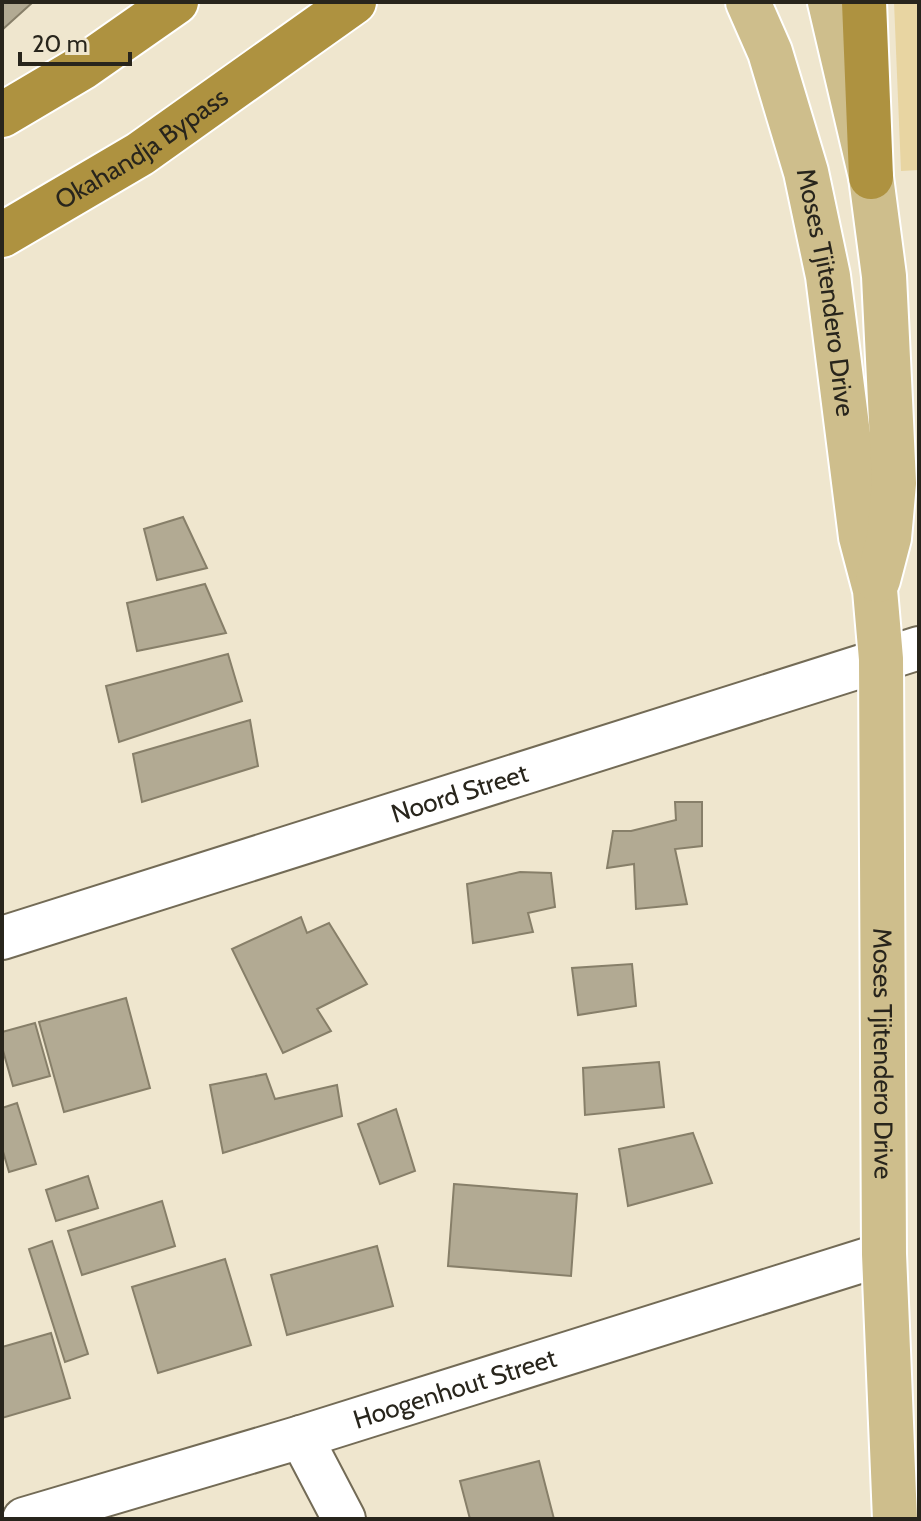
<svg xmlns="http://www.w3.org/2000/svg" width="921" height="1521" font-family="Cabin,sans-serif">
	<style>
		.built { fill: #e7dbbd }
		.green { fill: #e8d5a2 }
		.building { fill: #b2aa93; stroke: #877f69; stroke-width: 2 }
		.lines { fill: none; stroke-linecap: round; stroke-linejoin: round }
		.minor-casing { stroke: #736b56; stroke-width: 46 }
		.major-casing { stroke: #fff; stroke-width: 48 }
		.highway-casing { stroke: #fff; stroke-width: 48 }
		.minor { stroke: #fff; stroke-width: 42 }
		.major { stroke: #cebe8c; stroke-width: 44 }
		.highway { stroke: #ae9240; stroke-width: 44 }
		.labels { text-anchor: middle; stroke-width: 8; stroke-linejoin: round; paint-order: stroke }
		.street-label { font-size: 26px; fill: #28251c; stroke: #efe6ce }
	</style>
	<rect width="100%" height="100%" fill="#efe6ce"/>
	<path class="built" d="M916 1130H919V1425Z"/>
	<path class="green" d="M894 2H919V170L901 171Z"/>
	<g class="building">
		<path d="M2 2H33L2 30Z"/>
		<path d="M183 517 207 568 157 580 144 529Z"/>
		<path d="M205 584 226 633 137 651 127 603Z"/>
		<path d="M228 654 242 701 119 742 106 686Z"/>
		<path d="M250 720 258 766 142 802 133 754Z"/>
		<path d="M675 802H702V846L675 849 687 904 636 909 634 864 607 868 613 831H631L676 820Z"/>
		<path d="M520 872 551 873 555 907 528 913 533 932 473 943 467 884Z"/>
		<path d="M301 917 307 933 329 923 367 984 317 1009 331 1031 283 1053 232 949Z"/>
		<path d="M632 964 636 1006 578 1015 572 968Z"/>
		<path d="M126 998 150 1088 64 1112 39 1022Z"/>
		<path d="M35 1023 50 1076 13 1086 2 1047V1032Z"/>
		<path d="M659 1062 664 1107 585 1115 583 1068Z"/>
		<path d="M266 1074 275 1099 337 1085 342 1116 223 1153 210 1085Z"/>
		<path d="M17 1103 36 1164 9 1172 2 1148V1108Z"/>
		<path d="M396 1109 415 1171 380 1184 358 1124Z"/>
		<path d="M693 1133 712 1183 628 1206 619 1149Z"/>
		<path d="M88 1176 98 1208 56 1221 46 1190Z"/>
		<path d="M454 1184 577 1194 571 1276 448 1266Z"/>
		<path d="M162 1201 175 1246 82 1275 68 1231Z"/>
		<path d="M52 1241 88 1354 65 1362 29 1249Z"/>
		<path d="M377 1246 393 1306 287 1335 271 1275Z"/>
		<path d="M225 1259 251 1345 158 1373 132 1287Z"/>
		<path d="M51 1333 70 1398 2 1418V1347Z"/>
		<path d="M539 1461 554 1519H470L460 1481Z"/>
	</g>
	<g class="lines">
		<g class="minor-casing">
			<g id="minor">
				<path id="s1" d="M2 938 919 648"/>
				<path d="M301 1437 344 1519"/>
				<path id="s2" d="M24 1519 301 1437 884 1254"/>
			</g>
		</g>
		<g class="major-casing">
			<g id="major">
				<path id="s3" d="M748 2 770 52 806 172 828 276 861 537 875 590 881 659 884 1254 895 1519"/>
				<path d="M830 2 871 177 884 276 894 483 889 538 878 580"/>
			</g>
		</g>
		<g class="highway-casing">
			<g id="highway">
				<path d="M864 2 871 177"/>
				<path d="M2 115 83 67 176 2"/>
				<path id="s4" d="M2 235 140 154 354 2"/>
			</g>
		</g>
		<use href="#minor" class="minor"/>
		<use href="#major" class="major"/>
		<use href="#highway" class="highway"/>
	</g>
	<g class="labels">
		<g class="street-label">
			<text dy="9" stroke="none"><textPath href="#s4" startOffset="164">Okahandja Bypass</textPath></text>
			<text dy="9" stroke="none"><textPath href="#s3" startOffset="302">Moses Tjitendero Drive</textPath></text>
			<text dy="9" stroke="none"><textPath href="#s1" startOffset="480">Noord Street</textPath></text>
			<text dy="9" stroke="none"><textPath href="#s3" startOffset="1068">Moses Tjitendero Drive</textPath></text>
			<text dy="9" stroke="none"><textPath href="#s2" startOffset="450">Hoogenhout Street</textPath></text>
		</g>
	</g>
	<rect width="921" height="1521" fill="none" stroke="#28251c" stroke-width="8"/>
	<path d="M20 52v12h110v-12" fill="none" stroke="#28251c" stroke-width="4"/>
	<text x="32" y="52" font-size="24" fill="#28251c" stroke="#efe6ce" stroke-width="6" paint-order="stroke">20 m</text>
</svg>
